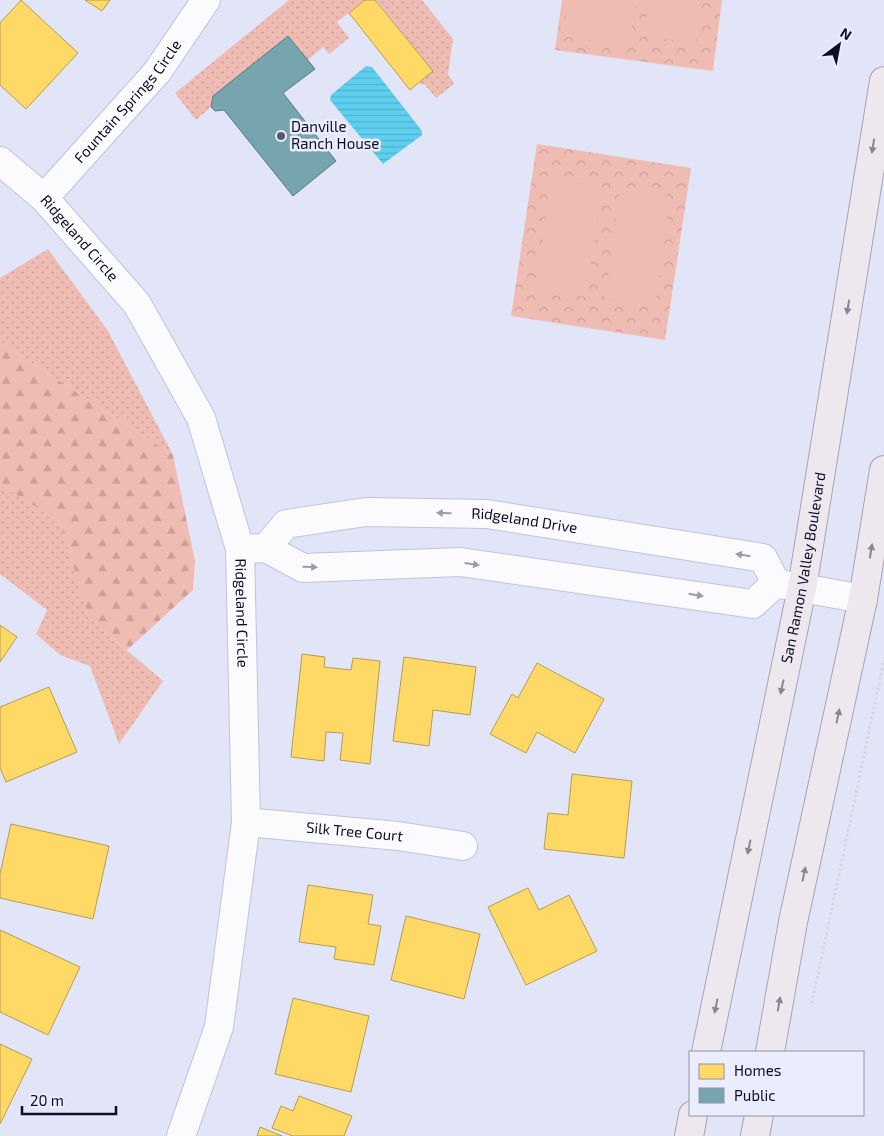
<svg xmlns="http://www.w3.org/2000/svg" width="884" height="1136" font-family="'Exo 2',sans-serif">
	<style>
		.grass { fill: url(#grass-dots) }
		.forest { fill: url(#forest-firs) }
		.park { fill: url(#park-crowns) }
		.garden { fill: #efbcb3 }
		.water { fill: url(#water-rules) }
		.homes { fill: #ffd966; stroke: #b69c54 }
		.public { fill: #76a5af; stroke: #567887 }
		.lines { fill: none; stroke-linecap: round; stroke-linejoin: round }
		.minor-casing { stroke: #c0c3db; stroke-width: 30 }
		.major-casing { stroke: #aaa2b3; stroke-width: 30 }
		.path { stroke: #d6d7de; stroke-width: 3; stroke-dasharray: 2.5 2.5; stroke-linecap: butt }
		.minor { stroke: #fbfbfe; stroke-width: 28 }
		.major { stroke: #ede8ee; stroke-width: 28 }
		.oneway { fill: #888695 }
		.oneway2 { fill: #9c9ca9 }
		.poi-dot { fill: #585971; stroke: #ebedfd; stroke-width: 2 }
		.labels { text-anchor: middle; stroke-width: 5; stroke-linejoin: round; paint-order: stroke }
		.street-label { font-size: 15px; fill: #0d0e29; stroke: #ebedfd }
		.poi-label { font-size: 15px; fill: #0d0e29; stroke: #ebedfd; text-anchor: start }
	</style>
	<defs>
		<pattern id="grass-dots" width="8" height="8" patternUnits="userSpaceOnUse" patternTransform="scale(1.25)"><rect width="8" height="8" fill="#efbcb3"/><path d="M2 2h.1M6 6h.1" fill="none" stroke="#cca09a" stroke-width="1.8" stroke-linecap="round"/></pattern>
		<pattern id="forest-firs" width="22" height="20" patternUnits="userSpaceOnUse" patternTransform="scale(1.25)"><rect width="22" height="20" fill="#efbcb3"/><path d="M5 1l3.5 6h-7zM16 11l3.5 6h-7z" fill="#cca09a"/></pattern>
		<pattern id="park-crowns" width="20" height="18" patternUnits="userSpaceOnUse" patternTransform="scale(1.25)"><rect width="20" height="18" fill="#efbcb3"/><path d="M2 6a3 3 0 1 1 6 0M12 15a3 3 0 1 1 6 0" fill="none" stroke="#cca09a"/></pattern>
		<pattern id="water-rules" width="6" height="5" patternUnits="userSpaceOnUse" patternTransform="scale(1.25)"><rect width="6" height="5" fill="#5dcfef"/><path d="M0 2.5h6" fill="none" stroke="#50b1cd"/></pattern>
	</defs>
	<rect width="100%" height="100%" fill="#e2e5f7"/>
	<g class="grass">
		<path d="M289 0H365L337 22 349 38 329 54 323 47 308 60 288 36 213 96 211 107 196 120 175 93Z"/>
		<path d="M376 0H422L453 39 448 74 454 84 436 98 425 85 419 83 433 71Z"/>
		<path d="M48 249 108 331 173 455 0 342V278Z"/>
		<path d="M0 484 61 523 88 617 163 681 119 744 90 666 60 655 36 634 47 610 0 574Z"/>
	</g>
	<path class="forest" d="M0 342 173 455 195 561 193 590 127 650 88 617 61 523 0 484Z"/>
	<g class="park">
		<path d="M562 0H722L713 71 555 50Z"/>
		<path d="M537 144 691 168 665 340 511 316Z"/>
	</g>
	<g class="garden">
		<path d="M568 0H636L629 46 563 36Z"/>
		<path d="M650 0H702L696 44 644 36Z"/>
		<path d="M552 179 602 187 586 297 536 290Z"/>
		<path d="M620 188 670 196 655 306 605 299Z"/>
	</g>
	<path class="water" d="M366 66 372 67 422 131V135L383 164 330 100 331 95Z"/>
	<g class="homes">
		<path d="M21 0 78 53 26 109 0 85V23Z"/>
		<path d="M85 0H110L102 11Z"/>
		<path d="M365 0H375L433 71 410 90 349 13Z"/>
		<path d="M0 625 17 637 0 662Z"/>
		<path d="M302 654 325 657 324 667 351 670 353 658 380 661 370 764 340 760 343 733 326 732 324 761 291 757Z"/>
		<path d="M404 657 476 667 470 715 433 710 429 746 393 741Z"/>
		<path d="M537 663 604 699 575 753 537 732 526 753 490 734 512 694 518 698Z"/>
		<path d="M49 687 77 752 6 782 0 768V707Z"/>
		<path d="M572 774 632 781 624 858 544 849 548 813 568 815Z"/>
		<path d="M11 824 109 846 93 919 0 898V874Z"/>
		<path d="M308 885 373 895 368 924 381 926 374 965 334 959 336 947 299 942Z"/>
		<path d="M528 888 539 910 569 895 597 951 526 985 488 907Z"/>
		<path d="M406 916 480 934 464 999 391 980Z"/>
		<path d="M0 930 80 967 48 1035 0 1012Z"/>
		<path d="M293 998 369 1016 351 1092 275 1074Z"/>
		<path d="M0 1044 32 1059 0 1124Z"/>
		<path d="M299 1096 352 1116 344 1136H293L272 1128 281 1106 293 1111Z"/>
		<path d="M260 1127 282 1136H257Z"/>
	</g>
	<path class="public" d="M288 36 315 69 283 93 336 161 293 196 224 110 215 111 211 107 213 96Z"/>
	<g class="lines">
		<g class="minor-casing">
			<g id="minor">
				<path id="s1" d="M0 161 44 198 137 304 201 418 240 549 246 822 219 1027 181 1136"/>
				<path id="s2" d="M44 198 157 72 206 0"/>
				<path id="s3" d="M266 548 286 524 366 512 487 514 763 558 776 583"/>
				<path d="M240 549 266 548 303 568 460 562 753 604 776 583"/>
				<path d="M780 584 863 599"/>
				<path id="s4" d="M246 822 398 836 463 846"/>
			</g>
		</g>
		<g class="major-casing">
			<g id="major">
				<path id="s5" d="M706 1052 802 588 884 81"/>
				<path d="M770 1052 793 922 863 599 884 470"/>
				<path d="M689 1136 693 1115"/>
				<path d="M755 1136 759 1115"/>
			</g>
		</g>
		<path class="path" d="M812 1003 884 660"/>
		<use href="#minor" class="minor"/>
		<use href="#major" class="major"/>
	</g>
	<defs><path id="oneway-solid" d="M-6-.8H1V-3.2L6.5 0L1 3.2V.8H-6Z" transform="scale(1.25)"/></defs>
	<g class="oneway">
		<use href="#oneway-solid" transform="translate(873 146) rotate(99)"/>
		<use href="#oneway-solid" transform="translate(848 307) rotate(99)"/>
		<use href="#oneway-solid" transform="translate(871 551) rotate(-81)"/>
		<use href="#oneway-solid" transform="translate(782 687) rotate(102)"/>
		<use href="#oneway-solid" transform="translate(838 716) rotate(-78)"/>
		<use href="#oneway-solid" transform="translate(749 847) rotate(102)"/>
		<use href="#oneway-solid" transform="translate(804 874) rotate(-78)"/>
		<use href="#oneway-solid" transform="translate(779 1004) rotate(-80)"/>
		<use href="#oneway-solid" transform="translate(716 1006) rotate(102)"/>
	</g>
	<g class="oneway2">
		<use href="#oneway-solid" transform="translate(444 513) rotate(-179)"/>
		<use href="#oneway-solid" transform="translate(743 555) rotate(-171)"/>
		<use href="#oneway-solid" transform="translate(472 564) rotate(8)"/>
		<use href="#oneway-solid" transform="translate(310 567) rotate(1)"/>
		<use href="#oneway-solid" transform="translate(696 595) rotate(9)"/>
	</g>
	<circle class="poi-dot" cx="281" cy="136" r="5"/>
	<g class="labels">
		<g class="street-label">
			<text dy="5" stroke="none"><textPath href="#s2" startOffset="128">Fountain Springs Circle</textPath></text>
			<text dy="5" stroke="none"><textPath href="#s1" startOffset="111">Ridgeland Circle</textPath></text>
			<text dy="5" stroke="none"><textPath href="#s3" startOffset="271">Ridgeland Drive</textPath></text>
			<text dy="5" stroke="none"><textPath href="#s5" startOffset="494">San Ramon Valley Boulevard</textPath></text>
			<text dy="5" stroke="none"><textPath href="#s1" startOffset="530">Ridgeland Circle</textPath></text>
			<text dy="5" stroke="none"><textPath href="#s4" startOffset="109">Silk Tree Court</textPath></text>
		</g>
		<g class="poi-label">
			<text x="291" y="132">Danville<tspan x="291" dy="17">Ranch House</tspan></text>
		</g>
	</g>
	<rect x="689" y="1051" width="175" height="65" fill="#ebedfd" stroke="#9294a8"/>
	<rect x="699" y="1064" width="25" height="15" fill="#ffd966" stroke="#9294a8"/>
	<text x="734" y="1076" font-size="15" fill="#0d0e29">Homes</text>
	<rect x="699" y="1088" width="25" height="15" fill="#76a5af" stroke="#9294a8"/>
	<text x="734" y="1101" font-size="15" fill="#0d0e29">Public</text>
	<g transform="translate(839 45) rotate(32)" stroke="#ebedfd" stroke-width="4" paint-order="stroke">
	<path d="M0-4L9 19L0 12L-9 19Z" fill="#0d0e29"/>
	<text y="-8" font-size="14" font-weight="bold" text-anchor="middle" fill="#0d0e29">N</text>
	</g>
	<path d="M22 1106v8h94v-8" fill="none" stroke="#0d0e29" stroke-width="2.5"/>
	<text x="30" y="1106" font-size="15" fill="#0d0e29" stroke="#ebedfd" stroke-width="4" paint-order="stroke">20 m</text>
</svg>
